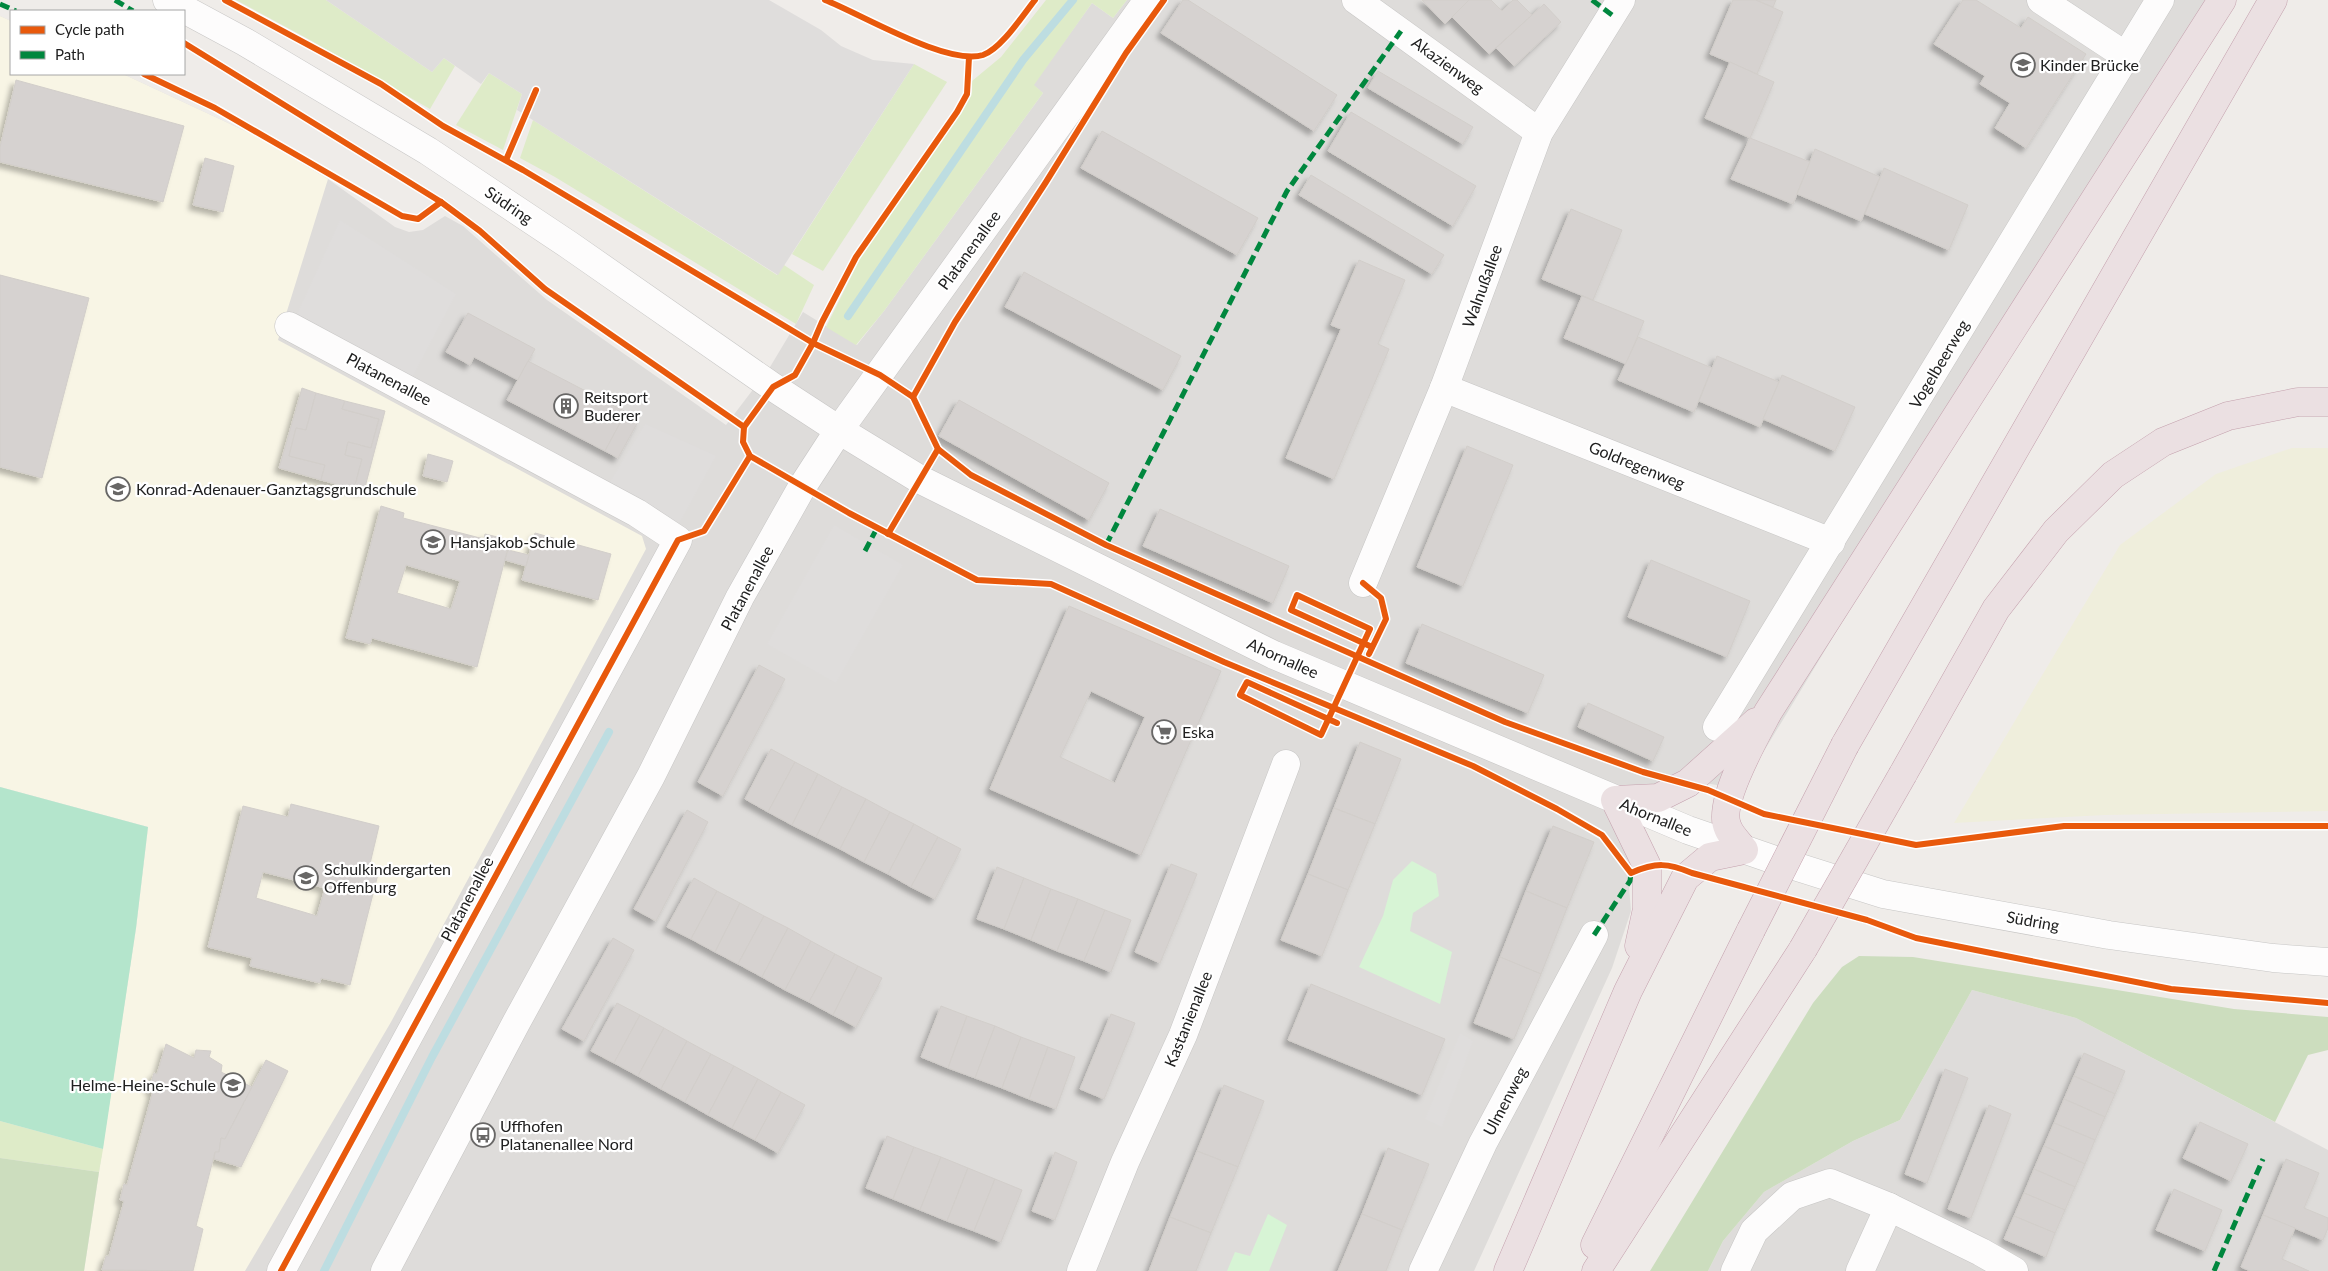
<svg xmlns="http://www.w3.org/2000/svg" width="2328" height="1271" font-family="Lato,sans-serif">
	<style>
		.residential { fill: #dedcda }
		.education { fill: #f8f5e5 }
		.farmland { fill: #efeedc }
		.grass { fill: #deebc8 }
		.forest { fill: #ccddbe }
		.park { fill: #d7f4d5 }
		.pitch { fill: #b4e5cc }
		.parking { fill: #dfdddc }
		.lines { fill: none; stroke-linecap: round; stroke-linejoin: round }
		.stream { stroke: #bddde1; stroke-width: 8 }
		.building { fill: #d6d2d0; stroke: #d2ceca; fill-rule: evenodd; filter: url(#shadow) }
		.minor-casing { stroke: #c7c6c5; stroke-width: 29 }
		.highway-casing { stroke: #c4a0ad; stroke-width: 29 }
		.minor { stroke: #fdfcfc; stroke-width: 28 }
		.highway { stroke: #ebe0e2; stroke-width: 28 }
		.highway-bridge-casing { stroke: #c4a0ad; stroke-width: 29; stroke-linecap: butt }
		.highway-bridge { stroke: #ebe0e2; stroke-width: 28 }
		.quiet { stroke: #00873e; stroke-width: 5; stroke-dasharray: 10 5; stroke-linecap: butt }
		.cycleway-casing { stroke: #fff; stroke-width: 9 }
		.cycleway { stroke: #e8590c; stroke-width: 6 }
		.labels { text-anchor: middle; stroke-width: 4.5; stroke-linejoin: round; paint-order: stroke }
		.street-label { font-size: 16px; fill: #202020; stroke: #fff }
		.poi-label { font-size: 16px; fill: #202020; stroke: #fff; text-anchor: start }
	</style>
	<defs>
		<filter id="shadow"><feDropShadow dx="-4.5" dy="4.5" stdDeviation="2.5" flood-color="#0004"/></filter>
	</defs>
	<rect width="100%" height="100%" fill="#efece9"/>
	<g class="residential">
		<path d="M1127 0H2236L2022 325 1741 789 1662 776 1628 874 1631 911 1612 968 1474 1271H84L136 928 148 827 0 787V16L11 21V74H123L256 136 328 179 395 227 409 232 423 230 445 216 463 226 547 300 726 425 770 367 803 312 857 345 884 311 1043 93 1033 85 1092 3 1113 18Z"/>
		<path d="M1972 990 2076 1018 2328 1150V1271H1708L1723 1241 1764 1192 1853 1141 1900 1120Z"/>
	</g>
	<path class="education" d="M0 16 11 21V74H123L256 136 328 179 278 340 642 536 646 549 391 1022 245 1271H84L136 928 148 827 0 787Z"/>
	<path class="farmland" d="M2292 448H2328V811L2105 815 1954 823 2120 545 2216 474Z"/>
	<g class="grass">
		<path d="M236 0H326L432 72 444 58 455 66 430 109 310 40Z"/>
		<path d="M1046 0H1127L1113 18 1092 3 1034 85 1043 93 884 311 856 345 826 327 861 257 972 92V81L1001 57Z"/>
		<path d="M914 64 947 82 823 271 792 254Z"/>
		<path d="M489 73 522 94 503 150 456 125Z"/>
		<path d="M533 120 777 275 784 265 814 285 796 324 555 177 520 158Z"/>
		<path d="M0 1121 103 1149 99 1172 0 1158Z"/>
	</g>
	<g class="forest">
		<path d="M1859 956 1913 957 2234 1009 2328 1017V1050L2308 1055 2275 1122 2076 1018 1972 990 1900 1120 1853 1141 1764 1192 1723 1241 1708 1271H1650L1813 1003 1842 967Z"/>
		<path d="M0 1158 99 1172 84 1271H0Z"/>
	</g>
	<g class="park">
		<path d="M1412 861 1436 874 1439 896 1413 913 1410 931 1452 952 1440 1004 1359 967 1383 916 1393 880Z"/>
		<path d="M1268 1214 1287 1225 1269 1271H1227L1235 1252 1250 1256Z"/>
	</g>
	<path class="pitch" d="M0 787 148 827 136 928 103 1149 0 1121Z"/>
	<g class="parking">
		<path d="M326 0H769L821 30 841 46 873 60 914 64 778 275 517 110 522 94 489 73 481 84 444 58 432 72Z"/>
		<path d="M340 220 456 294 412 378 297 314Z"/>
		<path d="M645 424 716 456 679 524 608 485Z"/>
		<path d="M834 525 903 565 836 683 767 644Z"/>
		<path d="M1460 1033 1473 1041 1442 1127 1425 1119Z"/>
	</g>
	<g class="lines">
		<g class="stream">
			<path d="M848 316 1023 60 1073 0"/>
			<path d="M324 1271 432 1057 609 732"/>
		</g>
	</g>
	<g class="building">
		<path d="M1183 0H1188L1337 95 1314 131 1161 33Z"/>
		<path d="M1422 0H1469L1445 24Z"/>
		<path d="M1469 0H1491L1502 11 1513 0H1517L1532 15 1489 54 1452 17Z"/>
		<path d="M1733 0H1756L1783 12 1757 74 1710 54Z"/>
		<path d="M1756 0H1776L1773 7Z"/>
		<path d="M1963 0H1976L2021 28 2028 17 2086 54 2026 148 1995 128 2010 103 1980 84 1985 76 1934 44Z"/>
		<path d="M1544 4 1561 22 1514 66 1496 48Z"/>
		<path d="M1730 62 1774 82 1750 138 1705 118Z"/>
		<path d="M1378 71 1473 127 1463 144 1368 88Z"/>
		<path d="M16 80 184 126 163 202 0 162V147Z"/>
		<path d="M1351 112 1476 186 1453 226 1328 151Z"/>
		<path d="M1102 131 1258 218 1237 255 1081 168Z"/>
		<path d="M1750 138 1810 162 1793 204 1731 179Z"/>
		<path d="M1815 149 1880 177 1861 221 1797 194Z"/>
		<path d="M205 158 234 166 223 212 193 205Z"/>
		<path d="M1884 168 1968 205 1949 250 1865 214Z"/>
		<path d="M1311 175 1444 255 1432 274 1299 195Z"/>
		<path d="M1571 209 1622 230 1593 300 1542 279Z"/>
		<path d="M1359 260 1405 280 1378 344 1389 349 1334 479 1286 458 1341 329 1331 325Z"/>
		<path d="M1024 272 1181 356 1163 390 1005 307Z"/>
		<path d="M0 275 89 298 42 478 0 467Z"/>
		<path d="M1582 296 1644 321 1626 364 1564 338Z"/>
		<path d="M468 313 535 349 518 380 474 357 470 365 446 352Z"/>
		<path d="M1638 337 1712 368 1694 412 1618 380Z"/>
		<path d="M1717 356 1779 382 1760 427 1699 401Z"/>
		<path d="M528 361 626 412 605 451 507 400Z"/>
		<path d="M1782 375 1855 407 1835 451 1763 419Z"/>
		<path d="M302 388 316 393 306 430 296 428 289 456 325 465 321 480 279 468Z"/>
		<path d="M316 393 345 401 342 409 379 419 371 448 348 442 345 455 362 459 354 489 321 480 325 465 289 456 296 428 306 430Z"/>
		<path d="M959 400 1109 483 1089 520 939 436Z"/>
		<path d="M345 401 385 411 364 491 354 489 362 459 345 455 348 442 371 448 379 419 342 409Z"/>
		<path d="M626 412 639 420 618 458 605 451Z"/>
		<path d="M1467 446 1513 465 1463 586 1417 567Z"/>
		<path d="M428 454 453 461 447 482 423 476Z"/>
		<path d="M381 506 404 513 403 518 484 539 485 534 510 540 477 667 372 638 370 644 346 638ZM406 565 460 581 451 609 397 593Z"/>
		<path d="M1160 509 1289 566 1273 603 1143 546Z"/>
		<path d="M535 533 611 554 598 600 522 580Z"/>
		<path d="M508 550 529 555 526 566 505 560Z"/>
		<path d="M1651 560 1750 601 1727 657 1628 617Z"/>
		<path d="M1069 606 1221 671 1141 855 990 789ZM1091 691 1145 717 1115 783 1060 757Z"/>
		<path d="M1422 624 1544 675 1528 713 1406 663Z"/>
		<path d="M759 665 785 679 723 796 698 782Z"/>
		<path d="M1588 703 1664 737 1653 761 1578 727Z"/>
		<path d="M1360 742 1401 759 1375 824 1334 808Z"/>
		<path d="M771 749 795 762 768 812 745 799Z"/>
		<path d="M795 762 818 774 792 825 768 812Z"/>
		<path d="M818 774 842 787 816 837 792 825Z"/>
		<path d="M842 787 866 799 840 849 816 837Z"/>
		<path d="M866 799 890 812 864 862 840 849Z"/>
		<path d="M291 804 379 826 369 868 379 870 350 985 321 978 320 983 250 966 252 958 208 947 243 806 288 817ZM263 872 325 888 317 916 256 898Z"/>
		<path d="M1334 808 1375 824 1348 890 1308 874Z"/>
		<path d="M687 810 708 822 656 921 634 909Z"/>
		<path d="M890 812 914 824 888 874 864 862Z"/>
		<path d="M914 824 938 837 911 887 888 874Z"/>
		<path d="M1553 826 1594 842 1567 908 1526 891Z"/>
		<path d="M938 837 961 849 935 899 911 887Z"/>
		<path d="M1171 864 1197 874 1160 963 1135 952Z"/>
		<path d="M997 867 1024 878 1004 929 977 919Z"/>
		<path d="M1308 874 1348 890 1322 956 1281 940Z"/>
		<path d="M694 878 717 891 691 939 667 927Z"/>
		<path d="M1024 878 1051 889 1031 940 1004 929Z"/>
		<path d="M1051 889 1078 899 1057 951 1031 940Z"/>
		<path d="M717 891 740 903 715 952 691 939Z"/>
		<path d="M1526 891 1567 908 1541 974 1500 957Z"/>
		<path d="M1078 899 1105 910 1084 961 1057 951Z"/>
		<path d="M740 903 764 916 738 964 715 952Z"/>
		<path d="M1105 910 1131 920 1111 972 1084 961Z"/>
		<path d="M764 916 788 928 762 977 738 964Z"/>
		<path d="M788 928 811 941 785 990 762 977Z"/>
		<path d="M613 938 634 950 584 1041 562 1029Z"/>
		<path d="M811 941 835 954 809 1002 785 990Z"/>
		<path d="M835 954 858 966 833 1015 809 1002Z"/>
		<path d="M1500 957 1541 974 1514 1039 1474 1023Z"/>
		<path d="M858 966 882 978 856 1027 833 1015Z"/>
		<path d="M1311 984 1445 1039 1422 1095 1288 1040Z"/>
		<path d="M617 1003 640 1015 614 1063 591 1051Z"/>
		<path d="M941 1006 967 1016 948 1068 921 1057Z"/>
		<path d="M1111 1014 1135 1023 1104 1099 1080 1089Z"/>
		<path d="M640 1015 664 1028 638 1076 614 1063Z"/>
		<path d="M967 1016 995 1026 975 1078 948 1068Z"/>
		<path d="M995 1026 1021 1037 1002 1088 975 1078Z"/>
		<path d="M664 1028 687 1041 661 1089 638 1076Z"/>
		<path d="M1021 1037 1048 1047 1029 1099 1002 1088Z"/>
		<path d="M687 1041 711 1054 685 1102 661 1089Z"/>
		<path d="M166 1044 194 1058 196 1050 211 1051 209 1057 222 1065 221 1072 252 1087 225 1139 221 1138 219 1152H215L196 1226 203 1229 193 1271 102 1270 106 1256H109L124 1201 120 1200 124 1184 127 1185 153 1091 149 1089 154 1073 157 1074Z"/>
		<path d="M1048 1047 1075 1057 1056 1109 1029 1099Z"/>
		<path d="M2084 1053 2125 1071 2115 1094 2074 1076Z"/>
		<path d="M711 1054 734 1066 708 1115 685 1102Z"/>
		<path d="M266 1060 288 1071 241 1167 214 1159 215 1152H219L221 1138 225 1139Z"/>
		<path d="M734 1066 758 1079 732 1128 708 1115Z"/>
		<path d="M1945 1069 1968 1078 1927 1183 1905 1174Z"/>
		<path d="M2074 1076 2115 1094 2105 1117 2064 1099Z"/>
		<path d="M758 1079 781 1092 755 1140 732 1128Z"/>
		<path d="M1224 1085 1264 1101 1238 1167 1197 1151Z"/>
		<path d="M781 1092 805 1105 778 1153 755 1140Z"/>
		<path d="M2064 1099 2105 1117 2095 1140 2054 1123Z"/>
		<path d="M1989 1105 2011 1114 1971 1218 1948 1209Z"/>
		<path d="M2200 1122 2248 1144 2231 1181 2183 1158Z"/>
		<path d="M2054 1123 2095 1140 2085 1164 2044 1146Z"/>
		<path d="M887 1136 914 1147 893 1199 866 1188Z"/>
		<path d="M2044 1146 2085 1164 2075 1187 2034 1169Z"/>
		<path d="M914 1147 941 1157 920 1210 893 1199Z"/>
		<path d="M1388 1148 1429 1164 1402 1230 1362 1214Z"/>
		<path d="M1197 1151 1238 1167 1211 1233 1170 1217Z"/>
		<path d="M1055 1152 1077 1162 1055 1220 1032 1211Z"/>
		<path d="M941 1157 968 1168 947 1221 920 1210Z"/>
		<path d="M2286 1159 2319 1173 2304 1208 2328 1218V1228L2323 1240 2263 1215Z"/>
		<path d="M968 1168 995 1179 974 1231 947 1221Z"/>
		<path d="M2034 1169 2075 1187 2065 1210 2024 1193Z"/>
		<path d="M995 1179 1022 1190 1001 1242 974 1231Z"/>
		<path d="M2174 1189 2222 1210 2205 1251 2156 1230Z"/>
		<path d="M2024 1193 2065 1210 2055 1233 2014 1216Z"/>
		<path d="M1362 1214 1402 1230 1386 1271H1338Z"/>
		<path d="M2263 1215 2295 1228 2282 1259 2309 1271H2250L2241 1267Z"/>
		<path d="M2014 1216 2055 1233 2046 1257 2004 1239Z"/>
		<path d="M1170 1217 1211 1233 1196 1271H1149Z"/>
	</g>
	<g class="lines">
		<g class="minor-casing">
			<g id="minor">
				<path d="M167 0 245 42 428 151 569 245 773 387 839 430 921 480 1274 655 1688 830 1772 859 1883 894 2109 935 2273 958 2328 962"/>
				<path d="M1356 0 1539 132"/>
				<path d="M2041 0 2126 56"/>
				<path d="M1444 388 1831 542"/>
				<path d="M1363 583 1444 388 1539 132 1621 0"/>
				<path d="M1717 727 2160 0"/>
				<path d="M281 1271 678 540 637 513 289 326"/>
				<path d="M385 1271 516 1023 651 776 740 597 802 487 839 430 1148 0"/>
				<path d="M1081 1271 1125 1162 1183 1035 1286 764"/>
				<path d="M1423 1271 1483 1143 1594 935"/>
				<path d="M1735 1271 1754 1231 1792 1196 1830 1183 1889 1207"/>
				<path d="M1860 1271 1889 1207 1981 1252 2014 1271"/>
			</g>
		</g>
		<g class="highway-casing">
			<g id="highway">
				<path d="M1845 745 2273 0"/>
				<path d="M1903 774 1996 609 2056 531 2113 475 2163 442 2228 416 2298 402H2328"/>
				<path d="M1639 946 1647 909V866L1615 800 1658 798 1688 783 1756 722"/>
				<path d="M1595 1245 1751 930"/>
				<path d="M1508 1271 1628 991 1685 878 1710 857 1744 850C1739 843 1731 836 1728 828 1716 804 1756 735 1768 712L2222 0"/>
				<path d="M1596 1271 1803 949"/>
			</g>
		</g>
		<use href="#minor" class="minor"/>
		<use href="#highway" class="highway"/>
		<g class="highway-bridge-casing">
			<g id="highway-bridge">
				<path d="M1751 930 1845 745"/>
				<path d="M1803 949 1903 774"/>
			</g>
		</g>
		<use href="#highway-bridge" class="highway-bridge"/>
		<g class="quiet">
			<path d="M115 0 133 11"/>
			<path d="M1592 0 1612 15"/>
			<path d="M0 4 16 11"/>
			<path d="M1106 545 1287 191 1401 31"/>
			<path d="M865 551 877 528"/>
			<path d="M1594 935 1630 881 1631 873"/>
			<path d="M2214 1271 2263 1159"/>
		</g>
		<g class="cycleway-casing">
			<g id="cycleway">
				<path d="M225 0 381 84 443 126 523 170 813 343 880 375 913 397 938 449 971 475 1106 545 1505 722 1643 772 1708 790 1764 814 1916 845 2064 826H2328"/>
				<path d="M825 0C861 14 947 66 983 55 1001 49 1023 15 1035 0"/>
				<path d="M184 43 441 202 480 231 545 289 744 427"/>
				<path d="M969 57 967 94 957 112 856 257 822 322 813 343 795 375 773 387 744 427 743 442 750 456 849 513 977 580 1051 584 1224 662 1473 766 1557 809 1602 835 1631 873C1656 862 1668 863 1692 873L1867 920 1916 938 2171 989 2328 1003"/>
				<path d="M144 74 215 108 402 216 418 219 441 202"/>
				<path d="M506 160 536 90"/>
				<path d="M913 397 955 322 1046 182 1126 53 1164 0"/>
				<path d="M888 534 938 449"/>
				<path d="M1363 583 1381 598 1386 619 1369 654"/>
				<path d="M1337 723 1247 682 1240 695 1321 735 1370 629 1297 595 1291 610 1372 647"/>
				<path d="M281 1271 678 540 704 531 750 456"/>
			</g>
		</g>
		<use href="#cycleway" class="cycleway"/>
	</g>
	<defs>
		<g id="school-ring" transform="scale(1.25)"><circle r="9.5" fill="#fff" stroke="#686766" stroke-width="1.5"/><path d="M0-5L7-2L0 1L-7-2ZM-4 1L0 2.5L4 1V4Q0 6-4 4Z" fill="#686766"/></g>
		<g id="building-ring" transform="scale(1.25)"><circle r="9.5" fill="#fff" stroke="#686766" stroke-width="1.5"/><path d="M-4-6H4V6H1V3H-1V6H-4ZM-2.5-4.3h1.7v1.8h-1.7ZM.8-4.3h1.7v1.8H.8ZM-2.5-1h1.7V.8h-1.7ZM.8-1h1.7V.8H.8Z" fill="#686766"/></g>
		<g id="supermarket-ring" transform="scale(1.25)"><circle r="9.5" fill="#fff" stroke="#686766" stroke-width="1.5"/><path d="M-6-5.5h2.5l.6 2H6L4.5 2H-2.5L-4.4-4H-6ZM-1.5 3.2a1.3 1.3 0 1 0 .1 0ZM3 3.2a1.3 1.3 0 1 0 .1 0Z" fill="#686766"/></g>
		<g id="bus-ring" transform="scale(1.25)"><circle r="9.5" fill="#fff" stroke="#686766" stroke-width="1.5"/><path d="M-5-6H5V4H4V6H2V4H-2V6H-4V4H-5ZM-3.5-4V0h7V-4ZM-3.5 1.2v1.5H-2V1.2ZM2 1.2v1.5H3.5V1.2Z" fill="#686766"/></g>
	</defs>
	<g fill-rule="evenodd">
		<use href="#school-ring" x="2023" y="65"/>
		<use href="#building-ring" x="566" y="406"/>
		<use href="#school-ring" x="118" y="489"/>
		<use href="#school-ring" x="433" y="542"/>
		<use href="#supermarket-ring" x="1164" y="732"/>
		<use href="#school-ring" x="306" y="878"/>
		<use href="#school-ring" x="233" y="1085"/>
		<use href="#bus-ring" x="483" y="1135"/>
	</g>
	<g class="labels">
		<g class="street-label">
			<text transform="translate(1448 65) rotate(36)" y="6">Akazienweg</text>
			<text transform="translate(509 205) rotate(34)" y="6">Südring</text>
			<text transform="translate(969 250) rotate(-54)" y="6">Platanenallee</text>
			<text transform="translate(1482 286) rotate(-70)" y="6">Walnußallee</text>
			<text transform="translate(1939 364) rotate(-59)" y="6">Vogelbeerweg</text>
			<text transform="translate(389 379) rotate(28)" y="6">Platanenallee</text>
			<text transform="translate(1637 465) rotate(22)" y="6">Goldregenweg</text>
			<text transform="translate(747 588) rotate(-62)" y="6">Platanenallee</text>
			<text transform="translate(1283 658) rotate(24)" y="6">Ahornallee</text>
			<text transform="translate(1656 817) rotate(22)" y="6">Ahornallee</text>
			<text transform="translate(467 899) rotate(-62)" y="6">Platanenallee</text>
			<text transform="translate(2033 921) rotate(10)" y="6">Südring</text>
			<text transform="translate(1188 1019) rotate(-68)" y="6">Kastanienallee</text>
			<text transform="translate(1505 1101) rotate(-62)" y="6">Ulmenweg</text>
		</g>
		<g class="poi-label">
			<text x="2040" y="71">Kinder Brücke</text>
			<text x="584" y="403">Reitsport<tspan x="584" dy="18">Buderer</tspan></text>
			<text x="136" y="495">Konrad-Adenauer-Ganztagsgrundschule</text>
			<text x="450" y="548">Hansjakob-Schule</text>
			<text x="1182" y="738">Eska</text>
			<text x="324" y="875">Schulkindergarten<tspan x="324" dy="18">Offenburg</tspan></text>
			<text x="216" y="1091" text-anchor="end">Helme-Heine-Schule</text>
			<text x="500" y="1132">Uffhofen<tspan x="500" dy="18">Platanenallee Nord</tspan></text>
		</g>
	</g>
	<rect x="10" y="10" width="175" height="65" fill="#ffffff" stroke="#a6a6a6"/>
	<rect x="20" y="26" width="25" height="8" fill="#e8590c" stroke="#a6a6a6"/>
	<text x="55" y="35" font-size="15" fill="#202020">Cycle path</text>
	<rect x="20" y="51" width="25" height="8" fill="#00873e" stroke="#a6a6a6"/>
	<text x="55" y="60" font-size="15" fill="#202020">Path</text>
</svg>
